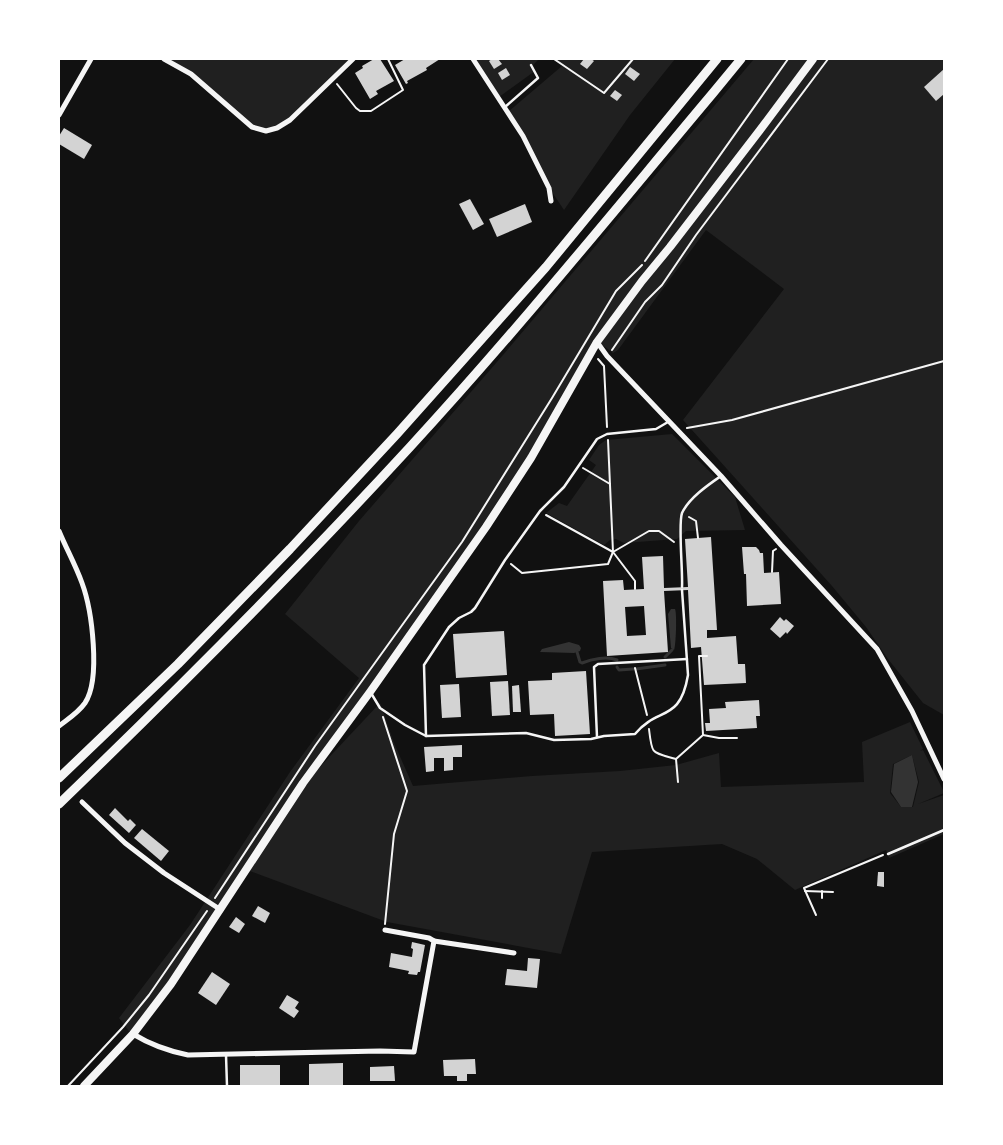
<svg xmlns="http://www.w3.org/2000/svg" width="1003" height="1145" font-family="Spectral,serif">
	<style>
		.green { fill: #202020; fill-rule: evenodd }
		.water { fill: #333 }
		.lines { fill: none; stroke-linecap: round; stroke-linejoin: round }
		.stream { stroke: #333; stroke-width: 3 }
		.building { fill: #d3d3d3; fill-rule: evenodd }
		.path { stroke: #f5f5f5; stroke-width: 2 }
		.service { stroke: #f5f5f5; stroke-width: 2.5 }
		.minor { stroke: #f5f5f5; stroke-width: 5 }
		.secondary { stroke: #f5f5f5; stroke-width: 8 }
		.motorway { stroke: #f5f5f5; stroke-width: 9 }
	</style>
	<rect width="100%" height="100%" fill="#111"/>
	<g class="green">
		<path d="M165 59H353L290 120 266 131 252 126 191 74Z"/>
		<path d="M473 59H539L533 65 535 71 499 97Z"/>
		<path d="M553 59H675L630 115 564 210 550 189 508 112 562 66Z"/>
		<path d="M754 59H944V715L923 703 888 659 866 627 832 586 683 420 784 289 706 230 618 350 613 353 597 341 529 457 484 527 220 909 131 1034 119 1018 190 925 290 772 359 678 285 614 359 521 503 355Z"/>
		<path d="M672 434 735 497 745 530 686 531 677 539 624 543 616 539 610 540 604 545 546 513 559 503 567 506 596 465 589 460 599 445 606 440Z"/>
		<path d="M380 703 394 743 413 786 532 776 620 771 676 765 719 753 721 787 864 782 862 742 910 722 923 749 920 751 923 750 944 792V793L918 804 944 795V834L889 858 886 850 795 890 757 859 722 844 592 852 561 954 387 922 247 870 304 784ZM912 755 919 782 913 807H901L890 793 893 764Z"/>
	</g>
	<g class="water">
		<path d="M671 609H675C677 613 676 645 674 650L671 648 668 614Z"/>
		<path d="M569 642 579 645 581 648 580 651 574 653 540 652 542 649Z"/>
		<path d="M912 755 918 782 912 807H901L891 792 894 764Z"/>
	</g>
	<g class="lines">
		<g class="stream">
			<path d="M577 652 580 662 582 663C592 659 607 656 617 660"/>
			<path d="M665 657 672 650"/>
			<path d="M617 667 619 670 633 669"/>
			<path d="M636 669 665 665"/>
		</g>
	</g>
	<g class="building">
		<path d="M374 59H380L394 81 376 91 378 94 370 99 355 73 363 68 362 66Z"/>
		<path d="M405 59H440L426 68 427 70 407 81 408 83 406 84 395 65Z"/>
		<path d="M492 59H498L502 64 494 69 489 61Z"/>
		<path d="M584 59H591L594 61 587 69 580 64Z"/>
		<path d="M630 67 640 74 634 81 625 74Z"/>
		<path d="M506 68 510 75 502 80 498 73Z"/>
		<path d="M944 69V94L936 101 924 87Z"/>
		<path d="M615 90 622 95 617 101 610 96Z"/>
		<path d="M64 128 92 145 84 159 59 144V136Z"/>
		<path d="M470 199 484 224 473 230 459 204Z"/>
		<path d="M525 204 532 222 497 237 489 219Z"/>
		<path d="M711 537 717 630H707V638L736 636 738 664H745L746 683 704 685 701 647 691 648 688 590 664 591 668 652 607 656 603 581 623 580 624 590 644 589 642 557 663 556 664 588 688 587 685 539ZM644 606 646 635 627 636 625 607Z"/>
		<path d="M742 547H756L759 550 760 553H763L764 573 779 572 781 604 747 606 746 574H744Z"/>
		<path d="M780 617 784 621 786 619 794 626 787 634 786 632 780 638 770 629Z"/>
		<path d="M504 631 507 675 456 678 453 634Z"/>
		<path d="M586 671 590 734 555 736 554 714 530 715 528 681 552 680V673Z"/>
		<path d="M508 681 510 715 492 716 490 682Z"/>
		<path d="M459 684 461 717 442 718 440 685Z"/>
		<path d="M519 685 521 712H513L512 686Z"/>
		<path d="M759 700 760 716H756L757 728 706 731 705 723H710L709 709 726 708 725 702Z"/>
		<path d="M462 745V757H453V770L444 771V758H434V771L426 772 424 747Z"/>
		<path d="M115 808 128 821 130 819 136 825 129 833 109 815Z"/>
		<path d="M142 829 169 851 161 861 134 838Z"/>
		<path d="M878 872H884V887L877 886Z"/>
		<path d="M258 906 270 913 265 923 252 916Z"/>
		<path d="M236 917 245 924 239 933 229 927Z"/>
		<path d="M412 942 425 945 420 972H418L417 975 408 974 409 971 389 967 391 953 412 957 413 949 411 948Z"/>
		<path d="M528 958 540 959 537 988 505 985 507 969 527 971Z"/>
		<path d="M212 972 230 984 216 1005 198 993Z"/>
		<path d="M287 995 299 1002 295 1008 299 1011 294 1018 279 1008Z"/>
		<path d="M475 1059 476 1074H467V1081H457V1076H444L443 1060Z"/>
		<path d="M343 1063V1086H309V1064Z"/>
		<rect x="240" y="1065" width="40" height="21"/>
		<path d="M394 1066 395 1081H370V1067Z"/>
	</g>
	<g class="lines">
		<g class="path">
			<path d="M554 59 604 93 633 59"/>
			<path d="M337 84 356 108 360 111H371L403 90 388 59"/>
			<path d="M645 261 788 59"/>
			<path d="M612 350 645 302 662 285 696 235 828 59"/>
			<path d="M598 359 604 366 607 427"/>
			<path d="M687 428 732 420 944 361"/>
			<path d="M583 468 610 484"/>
			<path d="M546 515 613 552 635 581V589"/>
			<path d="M689 517 696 521 698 538"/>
			<path d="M613 552 649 531H659L674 542"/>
			<path d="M511 564 522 573 608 564 613 552 608 440"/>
			<path d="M772 572 773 551 776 549"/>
			<path d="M707 656H699L703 735 719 738H737"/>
			<path d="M635 668 647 715"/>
			<path d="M383 717 407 791 394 834 385 924"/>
			<path d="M649 729C652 755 651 752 676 759"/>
			<path d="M678 782 676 759 703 735"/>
			<path d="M805 891 833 892"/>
			<path d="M215 898 315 746 462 542 552 398 616 291 642 265"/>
			<path d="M822 898V891"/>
			<path d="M816 915 804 888 883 855"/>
			<path d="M68 1086 123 1027 149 995 207 911"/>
		</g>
		<g class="service">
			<path d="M505 107 538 78 531 65"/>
			<path d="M668 422 656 429 607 434 597 439 564 487 540 511 505 560 475 608 471 612 459 618 449 627 424 665 426 736 526 733 554 740 591 739 604 736 635 734C658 706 680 723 688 675L682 590"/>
			<path d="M682 587C683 572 678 524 682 513 689 498 708 485 721 476"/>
			<path d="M371 693 380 708 405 725 426 736"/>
			<path d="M597 737 594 667 598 664 687 659"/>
			<path d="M888 854 944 830"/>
			<path d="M226 1055 227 1086"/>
		</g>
		<g class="minor">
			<path d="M164 59 191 74 252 127 266 131 277 128 290 120 353 59"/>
			<path d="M473 59 523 136 549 188 551 201"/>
			<path d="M59 115 91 59"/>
			<path d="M597 342 607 356 721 476 781 545 877 649 912 711 944 779"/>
			<path d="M59 531C66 548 76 566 82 583 92 610 101 679 85 703 78 713 68 719 59 726"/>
			<path d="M82 802 125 843 164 873 221 910"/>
			<path d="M434 941 514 953"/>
			<path d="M133 1034C151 1045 168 1051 188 1055L380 1051 414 1052 434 941 429 938 385 930"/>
		</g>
		<path class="secondary" d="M84 1086 133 1034 171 984 303 783 370 692 486 527 531 458 597 342 642 281 670 247 760 130 813 59"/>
		<g class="motorway">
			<path d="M59 778 178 664 290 549 397 434 546 267 717 59"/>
			<path d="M59 804C179 688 297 570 410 447 515 333 613 212 713 93L741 59"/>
		</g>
	</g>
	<rect width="1003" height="1145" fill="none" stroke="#ffffff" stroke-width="120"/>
</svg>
